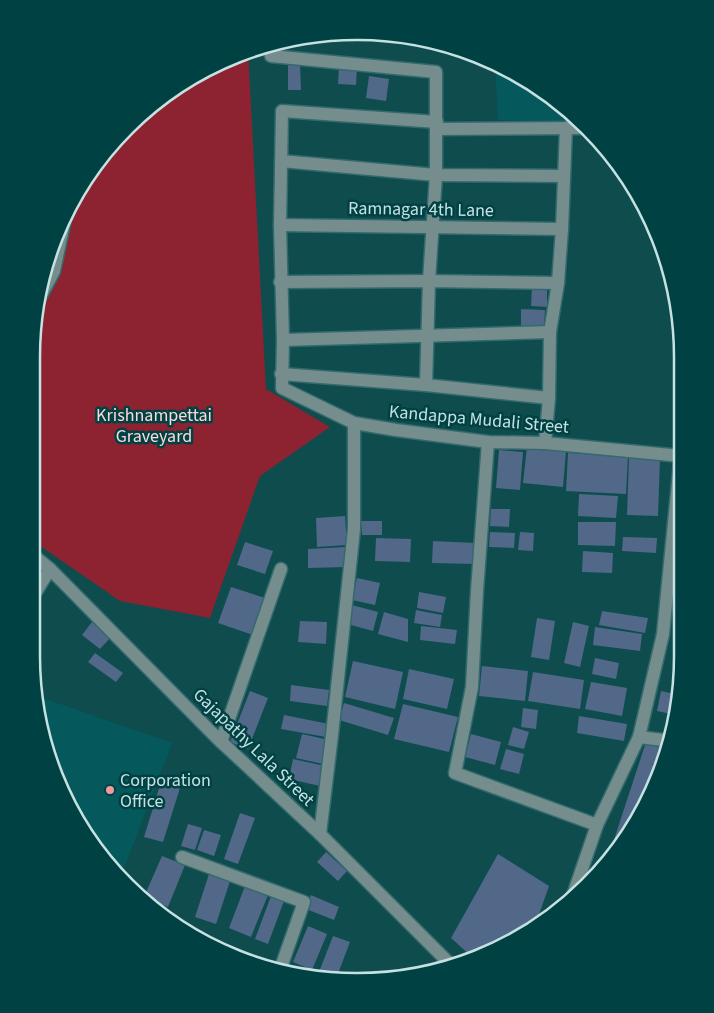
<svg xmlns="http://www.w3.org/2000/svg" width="714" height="1013" font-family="'Source Sans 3',sans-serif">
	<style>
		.built { fill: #05595c }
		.green { fill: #8d2331 }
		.building { fill: #516889 }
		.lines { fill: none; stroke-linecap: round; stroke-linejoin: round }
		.minor-casing { stroke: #336a6c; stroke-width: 15 }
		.minor { stroke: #758d8d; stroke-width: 12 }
		.poi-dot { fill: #f59b9d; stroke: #004244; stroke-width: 2 }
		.labels { text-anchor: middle; stroke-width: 5; stroke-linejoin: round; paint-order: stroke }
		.street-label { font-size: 18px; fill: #c5e1e2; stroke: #004244 }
		.park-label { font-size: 18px; fill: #fcd9d9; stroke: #004244 }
		.poi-label { font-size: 18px; fill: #c5e1e2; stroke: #004244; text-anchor: start }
		.rim { fill: none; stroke: #c5e1e2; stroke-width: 2.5 }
	</style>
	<rect width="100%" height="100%" fill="#0e4c4e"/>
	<g class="built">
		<path d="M495 63 555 98 582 124 498 120Z"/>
		<path d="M37 696 172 743 121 876 86 837 42 741Z"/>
	</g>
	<path class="green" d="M248 50 266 389 330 427 260 476 210 618 120 601 33 541 38 293 75 194 142 112 194 75Z"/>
	<g class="building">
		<path d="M288 64H300L301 90H288Z"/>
		<path d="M339 66 357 67 356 85 338 84Z"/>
		<path d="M369 76 389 79 386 101 366 98Z"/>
		<path d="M532 287 547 288V307L531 306Z"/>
		<path d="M521 309 545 310 544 328H521Z"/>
		<path d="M527 447 566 451 563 487 523 483Z"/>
		<path d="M499 450 523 452 520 490 496 488Z"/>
		<path d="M568 453 628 456 626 494 566 491Z"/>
		<path d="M629 457 660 458 658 516 627 515Z"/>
		<path d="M579 494 618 496 616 518 578 516Z"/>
		<path d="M491 509H510L509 527 490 526Z"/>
		<path d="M345 516 347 545 317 547 316 518Z"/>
		<path d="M361 521H382V535H362Z"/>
		<path d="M578 522H616L615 546 578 545Z"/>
		<path d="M490 532 515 533 514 548 489 547Z"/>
		<path d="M520 532 534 533 533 551 518 550Z"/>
		<path d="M623 537 657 538 656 553 622 551Z"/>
		<path d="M376 538 411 539 410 562 375 561Z"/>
		<path d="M433 541 476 543 475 564 432 563Z"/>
		<path d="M245 542 273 551 265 574 237 565Z"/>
		<path d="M345 547 346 567 308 568V549Z"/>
		<path d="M583 551 613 553 612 573 582 572Z"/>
		<path d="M357 578 380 583 375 605 352 600Z"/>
		<path d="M231 587 265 598 253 635 218 623Z"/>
		<path d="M419 592 446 597 443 613 417 608Z"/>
		<path d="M352 605 378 612 373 631 347 624Z"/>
		<path d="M416 610 442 615 440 627 414 623Z"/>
		<path d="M602 611 648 618 645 633 599 625Z"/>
		<path d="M384 612 408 619V642L378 634Z"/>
		<path d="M537 618 555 621 549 660 531 657Z"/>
		<path d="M300 621 327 622 326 644 298 642Z"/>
		<path d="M92 622 111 637 100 649 82 635Z"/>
		<path d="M573 622 589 626 580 667 564 663Z"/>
		<path d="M421 626 457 630 455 644 420 640Z"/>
		<path d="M595 627 642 634 640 651 593 645Z"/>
		<path d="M95 653 123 673 116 682 88 662Z"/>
		<path d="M595 658 619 663 616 679 592 674Z"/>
		<path d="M353 661 403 672 395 709 345 697Z"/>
		<path d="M482 666 528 671 525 701 479 696Z"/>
		<path d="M409 669 454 679 447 709 403 699Z"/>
		<path d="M533 672 584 680 580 709 528 701Z"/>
		<path d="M591 682 627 688 622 716 585 709Z"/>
		<path d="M291 685 329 690 327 706 290 701Z"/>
		<path d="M250 691 268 698 248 749 230 742Z"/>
		<path d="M661 691 679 695 676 715 657 711Z"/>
		<path d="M344 703 394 718 388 735 339 720Z"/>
		<path d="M403 704 458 717 449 752 394 739Z"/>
		<path d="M523 708 538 710 536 729 521 727Z"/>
		<path d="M284 715 329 724 326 737 281 729Z"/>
		<path d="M579 716 627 724 624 741 577 733Z"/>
		<path d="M513 727 529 732 524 749 508 745Z"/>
		<path d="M302 734 329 740 323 764 296 758Z"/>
		<path d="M471 734 501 742 495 765 465 757Z"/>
		<path d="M646 742 670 745 662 766 650 764 661 768 649 800 616 854 609 862 607 861Z"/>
		<path d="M506 749 524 754 519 774 500 769Z"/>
		<path d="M293 759 325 766 320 786 289 779Z"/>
		<path d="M161 782 180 788 163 842 144 837Z"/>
		<path d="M240 813 255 818 238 864 224 859Z"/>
		<path d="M188 824 202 828 195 850 181 846Z"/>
		<path d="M204 830 221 835 214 856 197 850Z"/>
		<path d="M326 852 347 871 338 881 317 862Z"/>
		<path d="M498 854 549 886 535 926 501 948 472 957 451 938Z"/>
		<path d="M162 856 185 865 168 907 144 897Z"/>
		<path d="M209 874 230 881 216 924 195 917Z"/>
		<path d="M245 886 268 895 251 937 229 928Z"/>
		<path d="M311 895 339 907 334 920 306 909Z"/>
		<path d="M271 896 284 901 268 944 255 939Z"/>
		<path d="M308 926 327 934 312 970 293 962Z"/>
		<path d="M333 936 350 942 336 979 319 972Z"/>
	</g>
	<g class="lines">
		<g class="minor-casing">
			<g id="minor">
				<path d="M271 56 436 72V175L429 281 426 385"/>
				<path d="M437 122 282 111 280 225 283 340 282 388 354 423 396 430 488 442 545 443 681 456"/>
				<path d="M437 129 587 128"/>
				<path d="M281 161 436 175 564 176"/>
				<path d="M280 225 562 229"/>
				<path d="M280 282 429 281 558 283"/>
				<path d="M37 303 54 271 65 219"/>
				<path d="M283 340 550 332"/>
				<path d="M281 374 426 385 549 398"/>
				<path d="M488 442 477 591 472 687 455 773 597 825"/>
				<path d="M545 443 549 398 550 332 558 283 562 229 566 128"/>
				<path d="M33 555 50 569 217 738 320 834 450 964"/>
				<path d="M32 598 50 569"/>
				<path d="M639 737 671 741"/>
				<path d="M221 742 281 569"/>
				<path d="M320 834 332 735 354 529V423"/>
				<path d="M182 857 304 902 280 970"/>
				<path d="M571 901 597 825 639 737 663 634 681 452"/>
			</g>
		</g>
		<use href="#minor" class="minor"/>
	</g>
	<circle class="poi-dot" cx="110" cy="790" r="5"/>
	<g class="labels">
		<g class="street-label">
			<text transform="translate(421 209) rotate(1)" y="6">Ramnagar 4th Lane</text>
			<text transform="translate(479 419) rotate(5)" y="6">Kandappa Mudali Street</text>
			<text transform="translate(254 747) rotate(44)" y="6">Gajapathy Lala Street</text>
		</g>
		<g class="park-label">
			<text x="154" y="421">Krishnampettai<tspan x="154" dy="21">Graveyard</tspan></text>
		</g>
		<g class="poi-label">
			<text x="120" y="786">Corporation<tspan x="120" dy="21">Office</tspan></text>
		</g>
	</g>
	<path d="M0 0H714V1013H0ZM357 40H357A317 317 0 0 1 674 357V656A317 317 0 0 1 357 973H357A317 317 0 0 1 40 656V357A317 317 0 0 1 357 40Z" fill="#004244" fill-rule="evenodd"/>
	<path class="rim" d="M357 40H357A317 317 0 0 1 674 357V656A317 317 0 0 1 357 973H357A317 317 0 0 1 40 656V357A317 317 0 0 1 357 40Z"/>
</svg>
